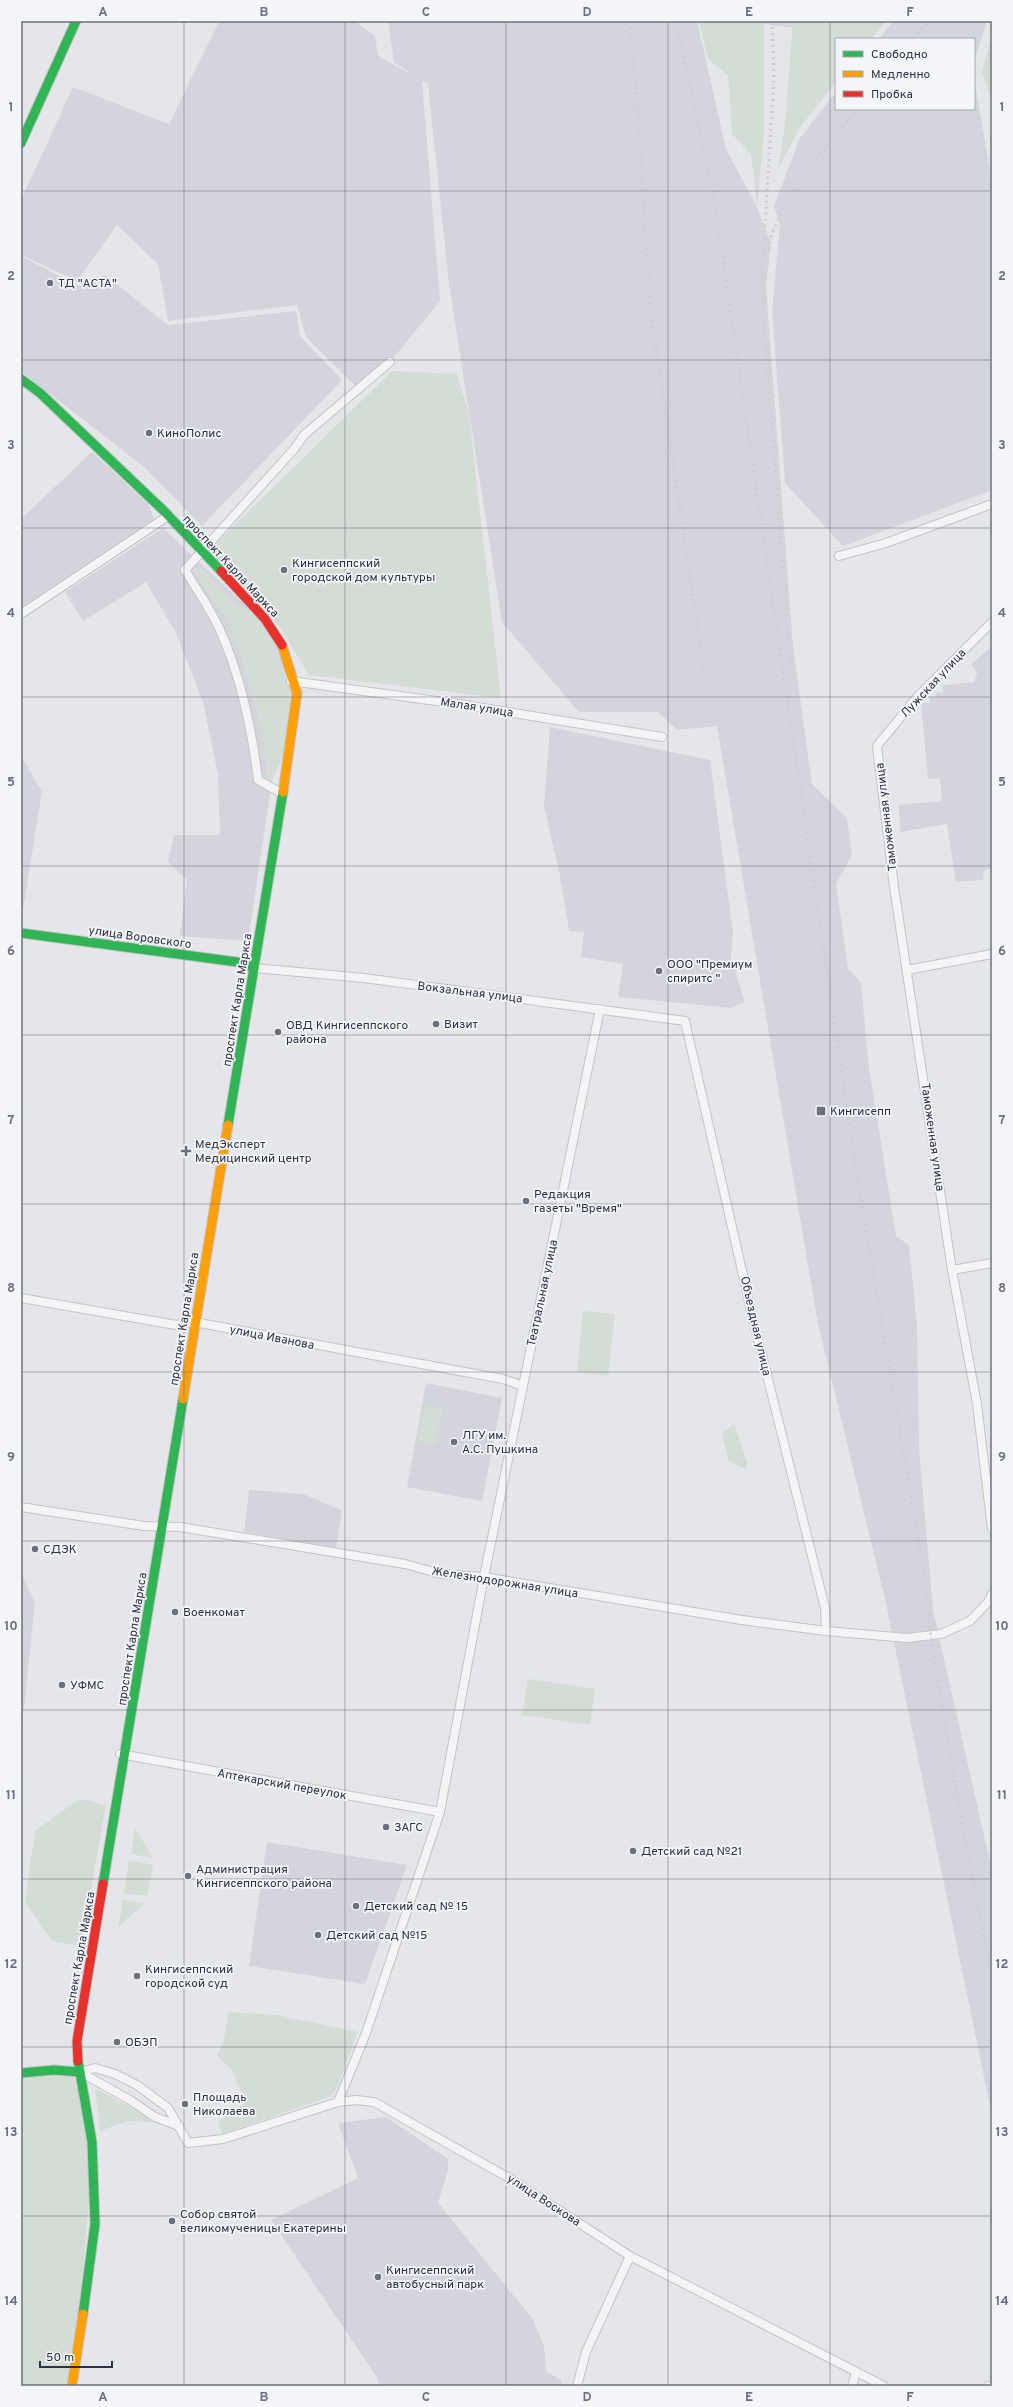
<svg xmlns="http://www.w3.org/2000/svg" width="1013" height="2407" font-family="Overpass,sans-serif">
	<style>
		.built { fill: #d4d5dc }
		.green { fill: #d4dcd6 }
		.lines { fill: none; stroke-linecap: round; stroke-linejoin: round }
		.street-casing { stroke: #c3c4c7; stroke-width: 10 }
		.fast-casing { stroke: #c3c4c7; stroke-width: 11 }
		.slow-casing { stroke: #c3c4c7; stroke-width: 11 }
		.jam-casing { stroke: #c3c4c7; stroke-width: 11 }
		.street { stroke: #f4f4f6; stroke-width: 8 }
		.fast { stroke: #30b455; stroke-width: 9 }
		.slow { stroke: #ff9f0a; stroke-width: 9 }
		.jam { stroke: #e5322d; stroke-width: 9 }
		.rail { stroke: #cdced1; stroke-width: 3; stroke-dasharray: 2 4; stroke-linecap: butt }
		.grid { fill: none; stroke: #6d707c; stroke-width: 1; stroke-opacity: 0.55 }
		.poi-dot { fill: #6d707c; stroke: #f4f5f8; stroke-width: 1.5 }
		.labels { text-anchor: middle; stroke-width: 3.5; stroke-linejoin: round; paint-order: stroke }
		.poi-label { font-size: 12px; fill: #2d3141; stroke: #f4f5f8; text-anchor: start }
		.street-label { font-size: 12px; fill: #2d3141; stroke: #f4f5f8 }
		.neatline { fill: none; stroke: #6d707c; stroke-width: 1.5 }
		.grid-label { font-size: 13px; text-anchor: middle; font-weight: bold; fill: #6d707c }
	</style>
	<rect width="100%" height="100%" fill="#e5e6e9"/>
	<g class="built">
		<path d="M219 21H355L375 36 378 56 414 76 394 62 388 21H697L726 149 757 207 771 243 766 286 793 647 812 784 847 818 852 855 836 884 848 968 861 983 869 1068 896 1236 909 1245 917 1326 919 1448 933 1610 992 1871V2115L885 1599 818 1324 717 726 677 730 658 712H579L502 622 449 284 428 84 422 81 440 301 390 362 358 389 306 337 297 305 168 321 158 264 117 225 77 281 21 255V200L73 87 169 124Z"/>
		<path d="M764 21H793V28L765 24Z"/>
		<path d="M893 21H987L974 62V39H879Z"/>
		<path d="M974 78 992 183V490L843 546 785 483 772 311 780 225 774 206 800 138 836 92V109H974Z"/>
		<path d="M21 256 79 286 105 275 168 325 296 311 300 336 342 380 202 526 144 467 21 371Z"/>
		<path d="M92 452 149 505 154 520 21 608V519Z"/>
		<path d="M163 528 260 619 278 645 285 677 292 692 286 748 272 781 248 941 180 936 187 880 168 862 174 835H220L218 774 203 702 176 633 146 582 83 621 65 592Z"/>
		<path d="M989 649 992 653V869L984 870 983 880 956 882 947 824 900 832 899 805 942 801 940 778 928 779 921 703H930V698H936V693L943 692V685L974 682 977 673 971 664Z"/>
		<path d="M550 727 710 760 733 933 731 958 745 1002 731 1008 618 997 623 964 581 957 584 932 569 931 560 876 544 806Z"/>
		<path d="M21 756 42 791 22 916H21Z"/>
		<path d="M426 1383 502 1398 482 1501 407 1487Z"/>
		<path d="M249 1490 303 1494 342 1510 336 1548 244 1532Z"/>
		<path d="M21 1573 35 1603 21 1736Z"/>
		<path d="M267 1842 407 1865 365 1984 249 1966Z"/>
		<path d="M386 2117 448 2159V2170L438 2203 532 2318 544 2346 546 2371 561 2380V2386H379L378 2379 271 2220 358 2178 338 2123Z"/>
	</g>
	<g class="green">
		<path d="M699 21H764V135L757 207 751 154 732 134 728 75 708 59Z"/>
		<path d="M793 21H886L871 39H836V82L801 126 779 167 785 123Z"/>
		<path d="M992 35V101L982 72Z"/>
		<path d="M392 371 457 374 469 414 501 698 309 675 280 627 208 551Z"/>
		<path d="M198 565 236 603 260 619 278 645 285 677 292 692 286 748 272 781 267 779 263 735 239 650 225 617 193 571Z"/>
		<path d="M583 1311 615 1314 608 1376 577 1372Z"/>
		<path d="M426 1405 443 1409 435 1445 418 1441Z"/>
		<path d="M734 1424 747 1462V1467L743 1468 728 1460 722 1433Z"/>
		<path d="M528 1679 595 1689 590 1725 522 1715Z"/>
		<path d="M79 1799 106 1805 81 1946 52 1941 25 1902 35 1831Z"/>
		<path d="M135 1828 153 1858 131 1854Z"/>
		<path d="M129 1861 153 1865 147 1896 124 1893Z"/>
		<path d="M123 1900 145 1903 118 1927Z"/>
		<path d="M229 2012 277 2015 358 2032 336 2090 329 2097 222 2134 218 2122 246 2102 231 2069 217 2056 223 2043Z"/>
		<path d="M80 2072 93 2151 75 2369 71 2386H21V2075Z"/>
		<path d="M95 2088 128 2106 154 2122 127 2121 100 2131Z"/>
	</g>
	<g class="lines">
		<g class="street-casing">
			<g id="street">
				<path d="M839 556 886 543 992 504"/>
				<path d="M21 614 168 516"/>
				<path d="M992 622 918 696 877 746 894 887 952 1270 977 1404 992 1529"/>
				<path d="M291 681 458 704 662 737"/>
				<path d="M283 794 258 780C252 730 241 677 220 630 211 610 197 590 185 570L295 448 304 435 390 362"/>
				<path d="M254 968 364 978 685 1021 753 1319 825 1608 826 1631"/>
				<path d="M907 970 992 954"/>
				<path d="M952 1270 992 1263"/>
				<path d="M21 1298 176 1325 194 1322 503 1379 523 1386"/>
				<path d="M21 1507 144 1526 180 1527 405 1564 441 1574 484 1577 742 1620 826 1631 907 1638 941 1634 970 1621 988 1602 992 1594"/>
				<path d="M120 1754 440 1812"/>
				<path d="M80 2072 95 2068 115 2074 137 2085 168 2108 188 2143 223 2139 338 2102 356 2100 374 2102 509 2178 630 2256 884 2386"/>
				<path d="M80 2072 130 2100 155 2117 179 2126"/>
				<path d="M338 2102 366 2033 440 1812 484 1577 600 1009"/>
				<path d="M577 2386 586 2352 630 2256"/>
				<path d="M852 2386 856 2372"/>
				<path d="M988 2386H992"/>
			</g>
		</g>
		<g class="fast-casing">
			<g id="fast">
				<path d="M21 143 76 21"/>
				<path d="M21 379 40 393 163 510 221 571"/>
				<path d="M21 933 237 962 254 968"/>
				<path d="M228 1125 283 792"/>
				<path d="M103 1884 183 1399"/>
				<path d="M78 2061 92 2142 95 2224 83 2314"/>
				<path d="M21 2073 54 2070 80 2072"/>
			</g>
		</g>
		<g class="slow-casing">
			<g id="slow">
				<path d="M282 645 297 693 283 792"/>
				<path d="M183 1399 228 1125"/>
				<path d="M72 2386 83 2314"/>
			</g>
		</g>
		<g class="jam-casing">
			<g id="jam">
				<path d="M221 571 265 619 282 645"/>
				<path d="M78 2061 77 2041 103 1884"/>
			</g>
		</g>
		<use href="#street" class="street"/>
		<use href="#fast" class="fast"/>
		<use href="#slow" class="slow"/>
		<use href="#jam" class="jam"/>
		<g class="rail">
			<path d="M630 21 639 128 650 306 705 679"/>
			<path d="M676 21 712 186 856 1170 923 1568 931 1637 956 1790 992 1978"/>
			<path d="M772 21 774 79 762 272 764 326 791 667"/>
			<path d="M914 39 929 21"/>
			<path d="M768 249C779 198 825 149 858 109"/>
		</g>
	</g>
	<path class="grid" d="M184 21V2386M345 21V2386M506 21V2386M668 21V2386M830 21V2386M21 191H992M21 360H992M21 528H992M21 697H992M21 866H992M21 1035H992M21 1204H992M21 1372H992M21 1541H992M21 1710H992M21 1879H992M21 2047H992M21 2216H992"/>
	<g class="poi-dot">
		<circle cx="50" cy="283" r="4"/>
		<circle cx="149" cy="433" r="4"/>
		<circle cx="284" cy="570" r="4"/>
		<circle cx="659" cy="971" r="4"/>
		<circle cx="436" cy="1024" r="4"/>
		<circle cx="278" cy="1032" r="4"/>
		<rect x="816" y="1106" width="10" height="10" rx="2"/>
		<path d="M184 1145h4v4h4v4h-4v4h-4v-4h-4v-4h4z"/>
		<circle cx="526" cy="1201" r="4"/>
		<circle cx="454" cy="1442" r="4"/>
		<circle cx="35" cy="1549" r="4"/>
		<circle cx="175" cy="1612" r="4"/>
		<circle cx="62" cy="1685" r="4"/>
		<circle cx="386" cy="1827" r="4"/>
		<circle cx="633" cy="1851" r="4"/>
		<circle cx="188" cy="1876" r="4"/>
		<circle cx="356" cy="1906" r="4"/>
		<circle cx="318" cy="1935" r="4"/>
		<circle cx="137" cy="1976" r="4"/>
		<circle cx="117" cy="2042" r="4"/>
		<circle cx="185" cy="2104" r="4"/>
		<circle cx="172" cy="2221" r="4"/>
		<circle cx="378" cy="2277" r="4"/>
	</g>
	<g class="labels">
		<g class="poi-label">
			<text x="58" y="287">ТД "АСТА"</text>
			<text x="157" y="437">КиноПолис</text>
			<text x="292" y="567">Кингисеппский<tspan x="292" dy="14">городской дом культуры</tspan></text>
			<text x="667" y="968">ООО "Премиум<tspan x="667" dy="14">спиритс "</tspan></text>
			<text x="444" y="1028">Визит</text>
			<text x="286" y="1029">ОВД Кингисеппского<tspan x="286" dy="14">района</tspan></text>
			<text x="830" y="1115">Кингисепп</text>
			<text x="195" y="1148">МедЭксперт<tspan x="195" dy="14">Медицинский центр</tspan></text>
			<text x="534" y="1198">Редакция<tspan x="534" dy="14">газеты "Время"</tspan></text>
			<text x="462" y="1439">ЛГУ им.<tspan x="462" dy="14">А.С. Пушкина</tspan></text>
			<text x="43" y="1553">СДЭК</text>
			<text x="183" y="1616">Военкомат</text>
			<text x="70" y="1689">УФМС</text>
			<text x="394" y="1831">ЗАГС</text>
			<text x="641" y="1855">Детский сад №21</text>
			<text x="196" y="1873">Администрация<tspan x="196" dy="14">Кингисеппского района</tspan></text>
			<text x="364" y="1910">Детский сад № 15</text>
			<text x="326" y="1939">Детский сад №15</text>
			<text x="145" y="1973">Кингисеппский<tspan x="145" dy="14">городской суд</tspan></text>
			<text x="125" y="2046">ОБЭП</text>
			<text x="193" y="2101">Площадь<tspan x="193" dy="14">Николаева</tspan></text>
			<text x="180" y="2218">Собор святой<tspan x="180" dy="14">великомученицы Екатерины</tspan></text>
			<text x="386" y="2274">Кингисеппский<tspan x="386" dy="14">автобусный парк</tspan></text>
		</g>
		<g class="street-label">
			<text transform="translate(231 566) rotate(47)" y="4">проспект Карла Маркса</text>
			<text transform="translate(933 683) rotate(-47)" y="4">Лужская улица</text>
			<text transform="translate(477 707) rotate(9)" y="4">Малая улица</text>
			<text transform="translate(886 817) rotate(-97)" y="4">Таможенная улица</text>
			<text transform="translate(140 937) rotate(8)" y="4">улица Воровского</text>
			<text transform="translate(470 992) rotate(7)" y="4">Вокзальная улица</text>
			<text transform="translate(237 1000) rotate(-81)" y="4">проспект Карла Маркса</text>
			<text transform="translate(933 1137) rotate(82)" y="4">Таможенная улица</text>
			<text transform="translate(542 1293) rotate(-78)" y="4">Театральная улица</text>
			<text transform="translate(184 1319) rotate(-81)" y="4">проспект Карла Маркса</text>
			<text transform="translate(756 1326) rotate(77)" y="4">Объездная улица</text>
			<text transform="translate(272 1337) rotate(11)" y="4">улица Иванова</text>
			<text transform="translate(505 1582) rotate(9)" y="4">Железнодорожная улица</text>
			<text transform="translate(132 1639) rotate(-81)" y="4">проспект Карла Маркса</text>
			<text transform="translate(282 1784) rotate(10)" y="4">Аптекарский переулок</text>
			<text transform="translate(79 1958) rotate(-80)" y="4">проспект Карла Маркса</text>
			<text transform="translate(544 2200) rotate(33)" y="4">улица Воскова</text>
		</g>
	</g>
	<rect width="1013" height="2407" fill="none" stroke="#f4f5f8" stroke-width="44"/>
	<rect x="835" y="38" width="140" height="72" fill="#f4f5f8" stroke="#a4a7af"/>
	<rect x="843" y="51" width="20" height="6" fill="#30b455" stroke="#a4a7af"/>
	<text x="871" y="58" font-size="12" fill="#2d3141">Свободно</text>
	<rect x="843" y="71" width="20" height="6" fill="#ff9f0a" stroke="#a4a7af"/>
	<text x="871" y="78" font-size="12" fill="#2d3141">Медленно</text>
	<rect x="843" y="91" width="20" height="6" fill="#e5322d" stroke="#a4a7af"/>
	<text x="871" y="98" font-size="12" fill="#2d3141">Пробка</text>
	<path d="M40 2361v6h72v-6" fill="none" stroke="#2d3141" stroke-width="2"/>
	<text x="46" y="2361" font-size="12" fill="#2d3141" stroke="#f4f5f8" stroke-width="3" paint-order="stroke">50 m</text>
	<rect x="22" y="22" width="969" height="2363" class="neatline"/>
	<g class="grid-label">
		<text x="103" y="16">A</text>
		<text x="264" y="16">B</text>
		<text x="426" y="16">C</text>
		<text x="587" y="16">D</text>
		<text x="749" y="16">E</text>
		<text x="910" y="16">F</text>
		<text x="11" y="111">1</text>
		<text x="1002" y="111">1</text>
		<text x="11" y="280">2</text>
		<text x="1002" y="280">2</text>
		<text x="11" y="449">3</text>
		<text x="1002" y="449">3</text>
		<text x="11" y="617">4</text>
		<text x="1002" y="617">4</text>
		<text x="11" y="786">5</text>
		<text x="1002" y="786">5</text>
		<text x="11" y="955">6</text>
		<text x="1002" y="955">6</text>
		<text x="11" y="1124">7</text>
		<text x="1002" y="1124">7</text>
		<text x="11" y="1292">8</text>
		<text x="1002" y="1292">8</text>
		<text x="11" y="1461">9</text>
		<text x="1002" y="1461">9</text>
		<text x="11" y="1630">10</text>
		<text x="1002" y="1630">10</text>
		<text x="11" y="1799">11</text>
		<text x="1002" y="1799">11</text>
		<text x="11" y="1968">12</text>
		<text x="1002" y="1968">12</text>
		<text x="11" y="2136">13</text>
		<text x="1002" y="2136">13</text>
		<text x="11" y="2305">14</text>
		<text x="1002" y="2305">14</text>
		<text x="103" y="2401">A</text>
		<text x="264" y="2401">B</text>
		<text x="426" y="2401">C</text>
		<text x="587" y="2401">D</text>
		<text x="749" y="2401">E</text>
		<text x="910" y="2401">F</text>
	</g>
</svg>
